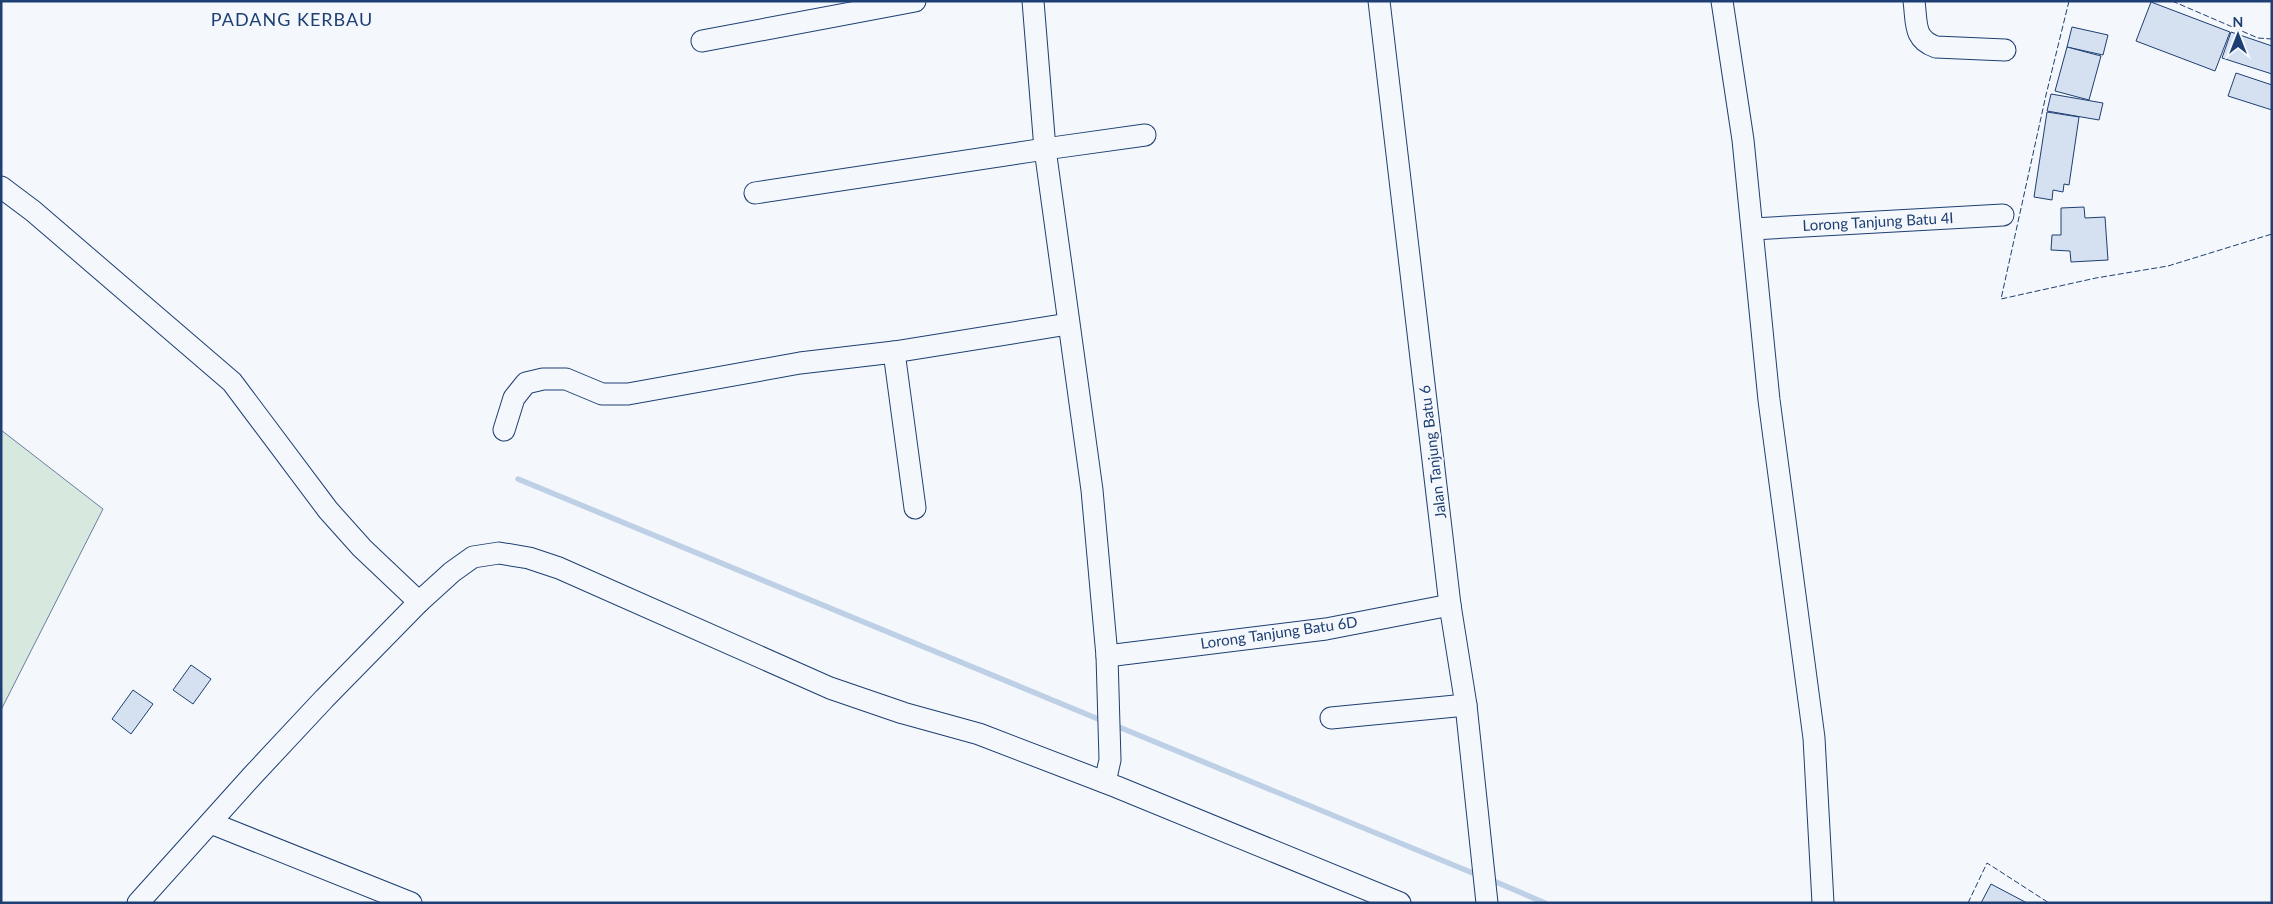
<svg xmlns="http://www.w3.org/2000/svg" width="2273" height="904" font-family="Lato,sans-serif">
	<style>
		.green { fill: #d7e8df; stroke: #687fa3 }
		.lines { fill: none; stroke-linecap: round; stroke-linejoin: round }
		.stream { stroke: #bed0e5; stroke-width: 5.5 }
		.building { fill: #d5e0f0; stroke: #1d3f73 }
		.minor-casing { stroke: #1d3f73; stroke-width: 23 }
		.minor { stroke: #f4f7fb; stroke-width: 21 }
		.fence { stroke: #1d3f73; stroke-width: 1; stroke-dasharray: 6 2.5; stroke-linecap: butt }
		.labels { text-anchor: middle; stroke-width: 4; stroke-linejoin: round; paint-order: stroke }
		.street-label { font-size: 15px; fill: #1d3f73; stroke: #f4f7fb }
		.quarter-label { font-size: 18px; letter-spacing: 1px; fill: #1d3f73; stroke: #f4f7fb }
	</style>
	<rect width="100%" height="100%" fill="#f4f7fb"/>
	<path class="green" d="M1 430 103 509 1 710Z"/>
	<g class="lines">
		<g class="stream">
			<path d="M518 479 1103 721"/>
			<path d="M1114 725 1480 876"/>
			<path d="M1489 879 1545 903"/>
		</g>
	</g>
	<g class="building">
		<path d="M2151 2 2230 32 2215 71 2136 41Z"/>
		<path d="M2072 27 2108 35 2103 55 2067 47Z"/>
		<path d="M2231 32 2272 46V74L2222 58Z"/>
		<path d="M2067 47 2101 56 2089 100 2055 91Z"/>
		<path d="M2236 73 2272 85V110L2228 96Z"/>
		<path d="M2051 94 2103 103 2099 120 2047 111Z"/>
		<path d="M2047 112 2079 117 2069 185 2064 184 2063 192 2053 190 2052 200 2034 197Z"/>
		<path d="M2084 207 2085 218 2105 217 2108 260 2071 262 2070 251 2051 250 2052 235H2061V208Z"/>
		<path d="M191 665 211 679 193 704 173 690Z"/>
		<path d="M133 690 153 704 131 734 112 719Z"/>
		<path d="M1991 884 2027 903H1981Z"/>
	</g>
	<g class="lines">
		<g class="minor-casing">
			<g id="minor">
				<path d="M1033 1 1045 149 1092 490 1107 656 1110 760 1105 782"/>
				<path d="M1379 1 1450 605 1466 705 1487 903"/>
				<path d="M1722 1 1743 140 1769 400 1814 738 1823 903"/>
				<path d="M1914 1C1917 23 1913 39 1936 47L2005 50"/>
				<path d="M702 41 915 1"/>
				<path d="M1 187 33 211 232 382 328 510 362 548 419 602"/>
				<path d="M755 193 1045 149 1145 135"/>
				<path d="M1753 229 2003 215"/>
				<path d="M894 352 915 508"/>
				<path d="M504 430 514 398 526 383 543 379H566L602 394H628L800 363 894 352 1068 324"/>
				<path d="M1107 656 1326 629 1450 605"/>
				<path d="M1331 718 1466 705"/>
				<path d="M211 823 411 903"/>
				<path d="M138 903 253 775 324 699 419 602 452 572 473 557 499 553 529 558 559 568 830 688 903 713 979 734 1117 787 1400 903"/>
			</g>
		</g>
		<use href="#minor" class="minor"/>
		<g class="fence">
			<path d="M2069 1 2046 95 2001 299 2096 278 2168 266 2272 234"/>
			<path d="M2172 1 2258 38 2272 39"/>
			<path d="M1968 903 1987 863 2049 903"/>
		</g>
	</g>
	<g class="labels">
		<g class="street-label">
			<text transform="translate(1878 222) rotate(-3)" y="5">Lorong Tanjung Batu 4I</text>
			<text transform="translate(1433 452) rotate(-97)" y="5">Jalan Tanjung Batu 6</text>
			<text transform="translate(1279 633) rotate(-8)" y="5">Lorong Tanjung Batu 6D</text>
		</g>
		<g class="quarter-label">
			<text x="292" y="26">PADANG KERBAU</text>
		</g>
	</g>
	<rect width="2273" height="904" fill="none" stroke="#1d3f73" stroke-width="5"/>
	<g transform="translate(2238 35)" stroke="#f4f7fb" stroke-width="4" paint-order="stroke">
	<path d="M0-4L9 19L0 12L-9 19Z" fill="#1d3f73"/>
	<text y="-8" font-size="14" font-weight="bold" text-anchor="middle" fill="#1d3f73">N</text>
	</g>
</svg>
